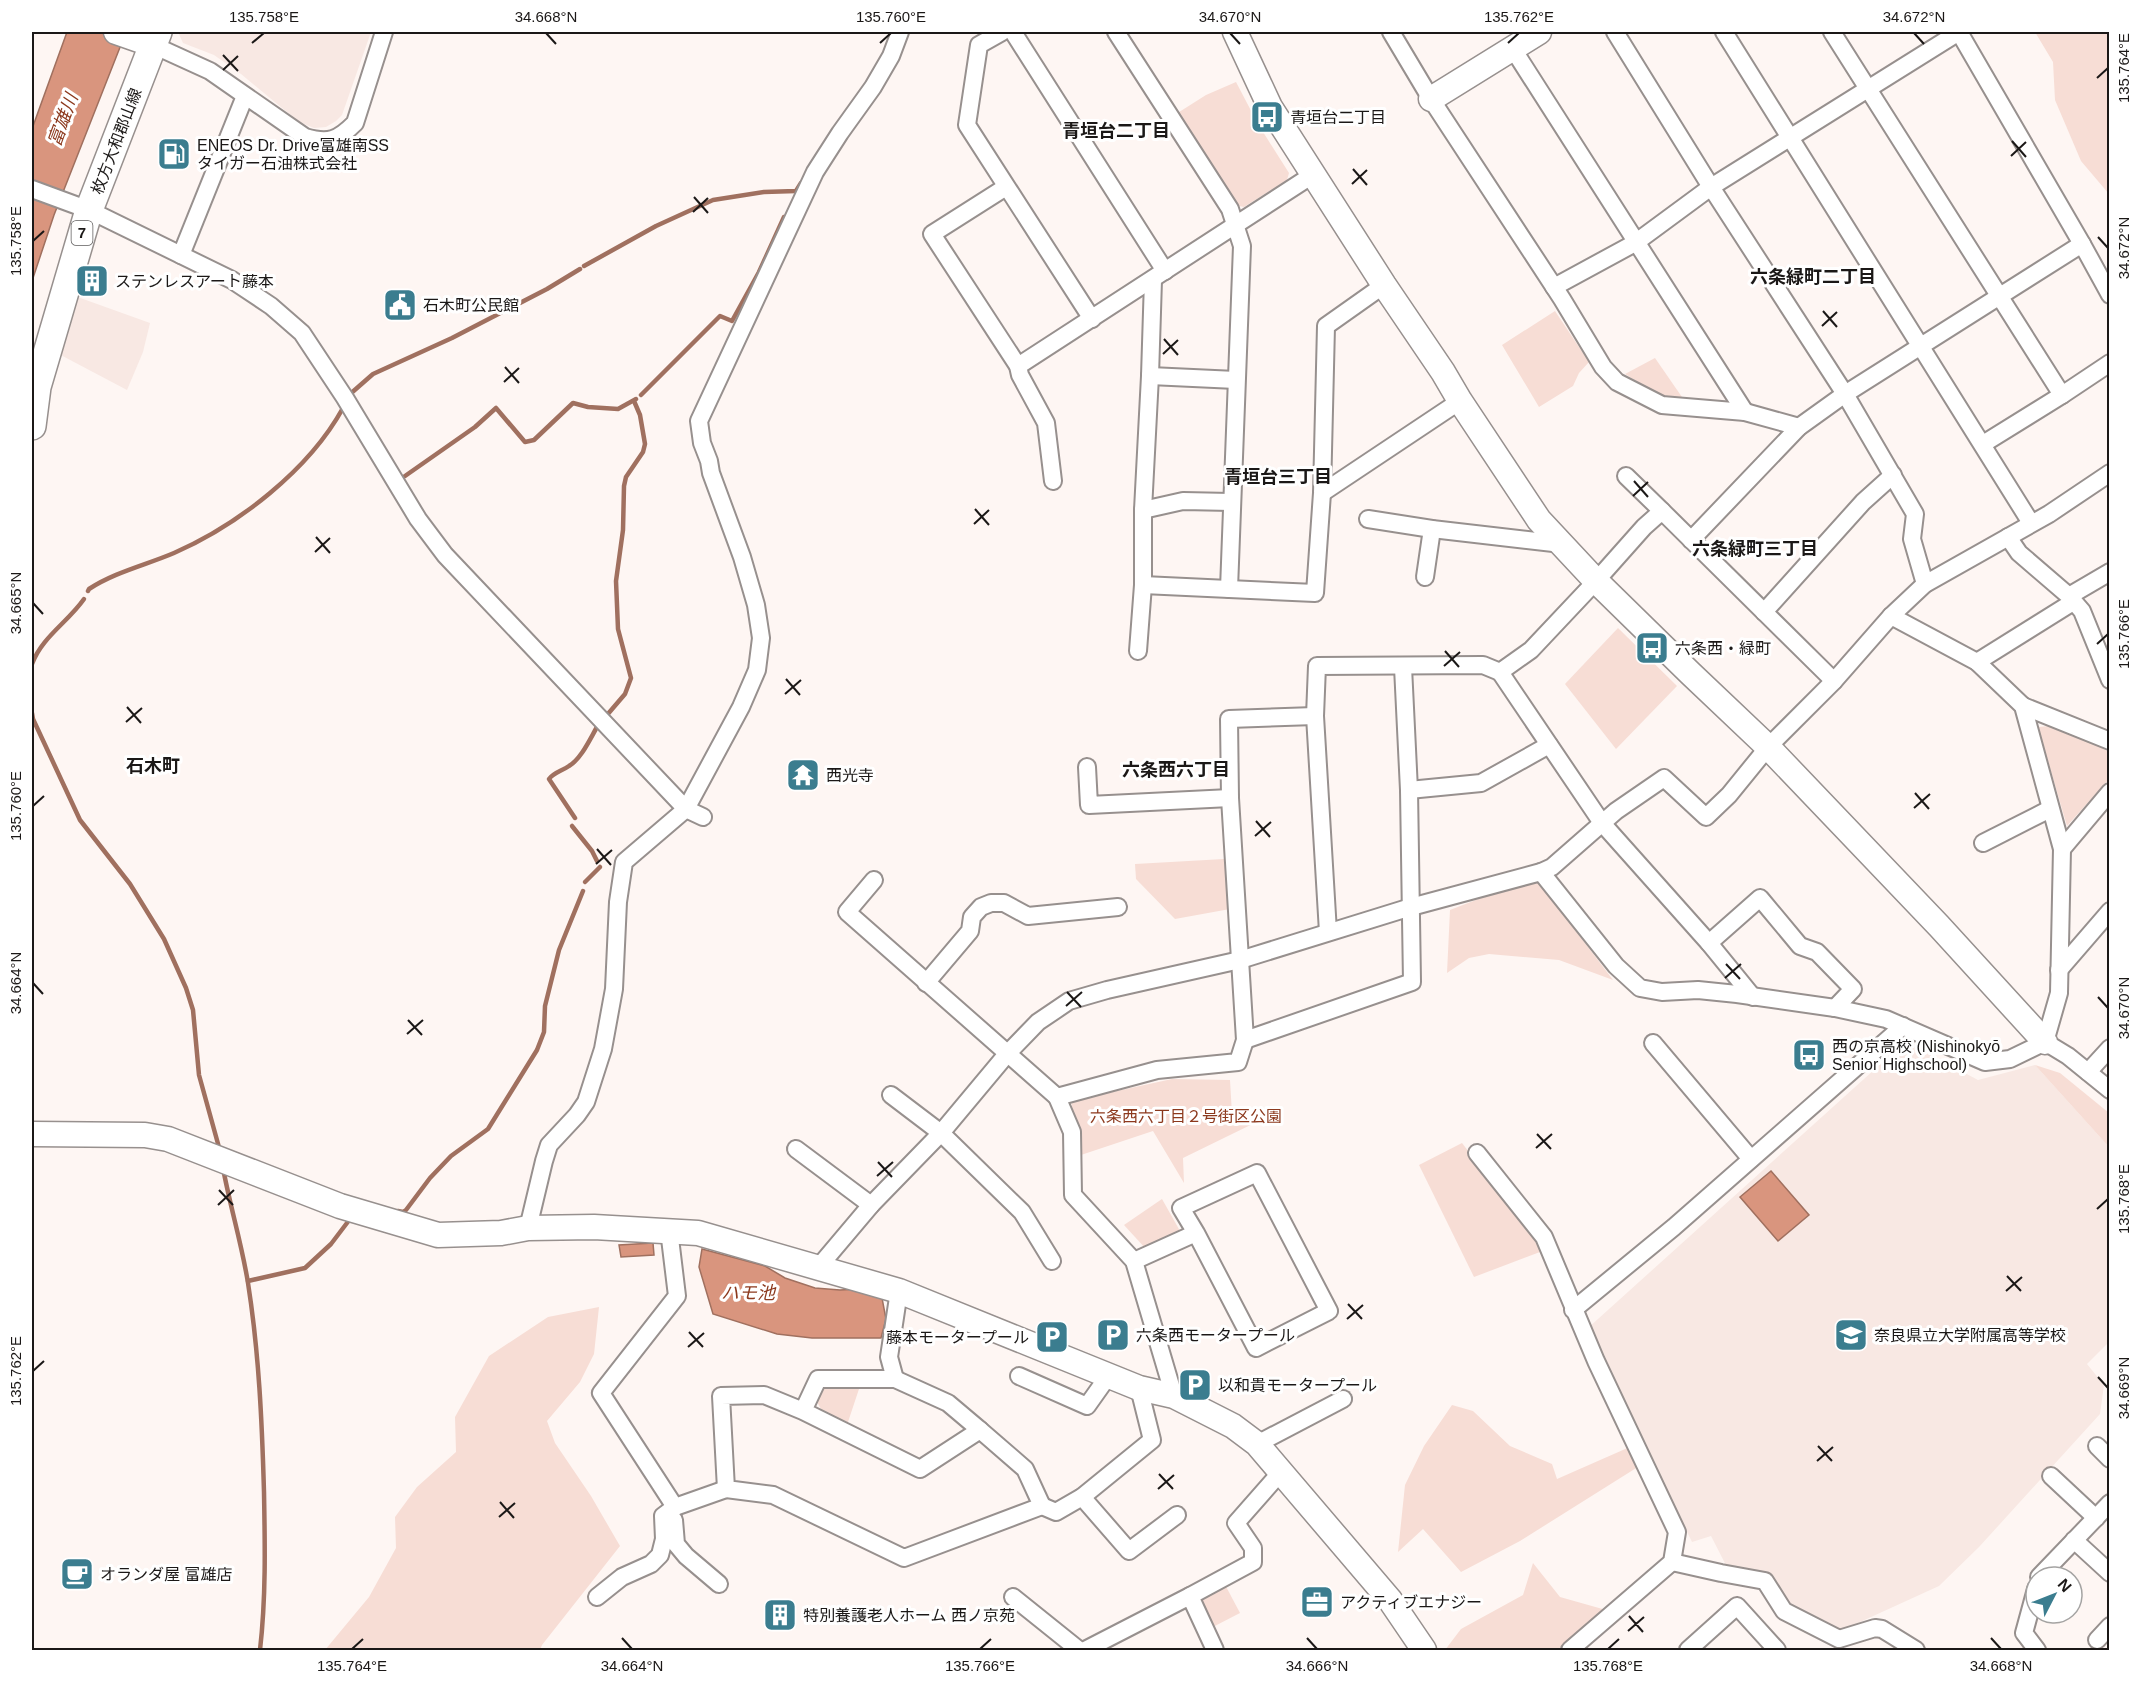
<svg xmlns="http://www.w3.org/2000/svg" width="2141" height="1682" font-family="Helvetica,'Noto Sans JP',sans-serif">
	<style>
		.built { fill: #f8e8e3 }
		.green { fill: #f7ddd5 }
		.water { fill: #d9957e; stroke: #a0705f; stroke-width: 1.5 }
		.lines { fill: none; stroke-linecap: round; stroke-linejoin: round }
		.stream { stroke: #a0705f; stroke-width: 4.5 }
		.street-casing { stroke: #97908e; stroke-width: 20 }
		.secondary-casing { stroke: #97908e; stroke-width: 27 }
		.primary-casing { stroke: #97908e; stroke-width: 30 }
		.street { stroke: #fff; stroke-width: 16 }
		.secondary { stroke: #fff; stroke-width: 24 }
		.primary { stroke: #fff; stroke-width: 27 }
		.ticks { fill: none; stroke: #1b1817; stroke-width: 2 }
		.labels { text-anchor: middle; stroke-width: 6; stroke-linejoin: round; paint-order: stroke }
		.shield { fill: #fff; stroke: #5f5d5d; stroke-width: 1.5 }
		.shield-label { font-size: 15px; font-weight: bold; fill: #1b1817 }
		.poi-label { font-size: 16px; fill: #1b1817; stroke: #fff; text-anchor: start }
		.street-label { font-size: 16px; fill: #1b1817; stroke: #fff }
		.park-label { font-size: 16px; fill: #8c391d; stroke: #fff }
		.water-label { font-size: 18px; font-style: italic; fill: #8c391d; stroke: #fff }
		.neighbourhood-label { font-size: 18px; font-weight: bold; fill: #1b1817; stroke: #fff }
		.neatline { fill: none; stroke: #1b1817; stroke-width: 2 }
		.ticks-label { font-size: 15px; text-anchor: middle; fill: #1b1817 }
	</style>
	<rect width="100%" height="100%" fill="#fef6f3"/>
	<g class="built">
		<path d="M178 32H371L342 115 336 121 326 127 314 128 299 122 241 74 214 55 183 43Z"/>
		<path d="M72 295 150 323 143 352 127 390 55 352Z"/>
		<path d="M1910 1044 1978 1080 2035 1065 2109 1147V1342L2087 1364 2104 1385 2100 1414 1979 1547 1939 1586 1836 1633 1786 1608 1768 1583 1729 1571 1711 1536 1692 1542 1588 1328 1895 1051Z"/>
	</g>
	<g class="green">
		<path d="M2035 32H2109V194L2081 161 2055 100 2053 62Z"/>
		<path d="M1236 82 1258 124 1289 173 1287 180 1244 207 1234 205 1176 114 1206 95Z"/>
		<path d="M1555 311 1589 362 1579 373 1573 386 1539 407 1502 345Z"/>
		<path d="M1655 358 1684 400 1660 396 1625 374Z"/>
		<path d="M1618 628 1677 686 1616 749 1565 684Z"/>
		<path d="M2061 725 2109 752V779L2067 826 2038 727Z"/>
		<path d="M1224 859 1230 909 1175 919 1136 879 1135 864Z"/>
		<path d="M1535 877 1613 980 1559 960 1489 954 1469 958 1447 973 1450 910Z"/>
		<path d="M2035 1065 2060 1073 2109 1113V1147Z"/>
		<path d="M1172 1079 1230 1080 1232 1114 1275 1113 1183 1158 1184 1183 1153 1131 1081 1155 1071 1101Z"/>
		<path d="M1462 1143 1534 1237 1540 1252 1474 1277 1419 1165Z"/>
		<path d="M1162 1199 1180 1231 1146 1249 1124 1225Z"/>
		<path d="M599 1307 594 1354 580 1382 547 1421 555 1443 591 1496 620 1546 542 1645 540 1650H325L369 1597 396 1548 395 1517 417 1487 456 1452 455 1417 489 1356 548 1317Z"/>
		<path d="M861 1383 847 1425 822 1411 816 1400 824 1388Z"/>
		<path d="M1452 1405 1473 1411 1510 1446 1552 1464 1557 1479 1632 1446 1641 1465 1520 1541 1461 1572 1423 1529 1398 1552 1405 1485 1424 1446Z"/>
		<path d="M1533 1563 1560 1597 1606 1610 1557 1650H1445L1461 1629 1523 1595Z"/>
		<path d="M1222 1579 1240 1613 1209 1629 1195 1594Z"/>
	</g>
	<g class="water">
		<path d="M67 32H126L54 215 32 281V129Z"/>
		<path d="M1771 1171 1809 1215 1778 1241 1740 1197Z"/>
		<path d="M653 1243 654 1255 621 1257 619 1245Z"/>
		<path d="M702 1249 765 1266 785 1278 815 1288 840 1290 859 1289 882 1298 886 1319 881 1338H812L777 1334 713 1314 699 1267Z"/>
	</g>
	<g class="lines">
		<g class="stream">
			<path d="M584 266 656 226 713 200 764 192 796 191 801 183"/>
			<path d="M349 395 373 374 452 338 547 289 580 269"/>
			<path d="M641 395 720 316 732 321 759 272 784 217"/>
			<path d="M405 476 475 427 496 408 525 442 534 440 573 403 588 407 618 409 636 399"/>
			<path d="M88 591 89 589C115 572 146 565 174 553 238 525 309 470 343 408"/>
			<path d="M32 664C42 637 68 622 84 599"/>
			<path d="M32 713 33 719 80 820 130 884 164 939 186 988 193 1010 199 1075 220 1151"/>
			<path d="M607 715 625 694 631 678 618 629 616 581 623 530 624 486 626 477 643 452 645 444 640 415 634 401"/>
			<path d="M575 818 549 779C554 772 562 771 569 766 581 759 590 739 597 727"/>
			<path d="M572 826 592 851 597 861"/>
			<path d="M585 882 600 867"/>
			<path d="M223 1168C230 1206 242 1245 248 1283 259 1353 262 1422 264 1492 265 1545 266 1598 260 1650"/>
			<path d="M398 1211 403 1212 406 1210 430 1178 451 1156 488 1129 537 1050 544 1032 545 1006 559 950 583 891"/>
			<path d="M248 1281 305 1268 331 1244 350 1219"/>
		</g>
		<g class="street-casing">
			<g id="street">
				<path d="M1002 32 979 45 967 125 1092 319"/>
				<path d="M1013 32 1165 271"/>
				<path d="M1116 32 1230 209 1242 246 1229 589"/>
				<path d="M1391 32 1431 99 1562 299 1603 367 1617 382 1662 405 1745 412 1799 427"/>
				<path d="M1615 32 1711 187 1845 394 1915 514 1912 539 1925 584"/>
				<path d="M1724 32 2031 523"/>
				<path d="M1832 32 2062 395"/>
				<path d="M1959 32 2082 244 2110 295"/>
				<path d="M153 45 210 71 305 137C329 144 338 140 355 123L384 32"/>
				<path d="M1513 49 1745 412"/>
				<path d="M1006 187 932 234 1018 366 1020 375 1046 423 1053 481"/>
				<path d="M32 189 89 210 232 280 271 306 302 333 345 398 418 519 445 555 686 809 703 817"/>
				<path d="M181 255 245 96"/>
				<path d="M1554 287 1635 243 1711 187 1959 32"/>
				<path d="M1018 366 1314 174"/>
				<path d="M1150 376 1236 380"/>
				<path d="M1983 444 2062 395 2110 363"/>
				<path d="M1626 476 1662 511"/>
				<path d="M1322 493 1460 401"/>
				<path d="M1143 510 1183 501 1231 502"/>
				<path d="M1368 519 1432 529 1562 544"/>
				<path d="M2008 537 2019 553 2069 596 2082 611 2110 680"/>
				<path d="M1691 540 1799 427 1845 394 2082 244"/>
				<path d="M1425 577 1432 529"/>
				<path d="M1143 585 1315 593 1322 493 1326 326 1384 285"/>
				<path d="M2069 596 2110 572"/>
				<path d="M1764 612 1863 502 1893 475"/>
				<path d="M1138 651 1143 585V510L1150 376 1153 280"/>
				<path d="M1977 662 2073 602"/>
				<path d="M1500 672 1602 823 1709 943 1753 997"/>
				<path d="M2023 706 2110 741"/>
				<path d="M1087 767 1089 805 1230 798"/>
				<path d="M1409 790 1481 783 1549 745"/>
				<path d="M1983 843 2050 809"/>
				<path d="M2062 849 2110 792"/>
				<path d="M1541 872 1616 966 1640 988 1662 992 1698 990 1737 994 1835 1008 1886 1019 1985 1062 2010 1059 2045 1042 2059 993 2062 849 2023 706 1977 662 1891 616"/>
				<path d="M874 880 847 912 1057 1097 1157 1070 1238 1062 1245 1040 1230 798 1229 719 1315 716"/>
				<path d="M1328 932 1315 716 1317 666 1483 665 1500 672 1531 650 1596 581 1644 527 1662 511 1834 681"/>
				<path d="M1709 943 1760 898 1800 946 1817 952 1853 989 1835 1008"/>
				<path d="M2059 970 2110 911"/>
				<path d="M926 983 970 931 972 917 981 907 991 903H1004L1028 916 1118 907"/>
				<path d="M1245 1040 1412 982 1409 790 1403 667"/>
				<path d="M2045 1042 2068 1056 2110 1090"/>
				<path d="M1653 1043 1751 1159"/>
				<path d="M2088 1072 2110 1048"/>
				<path d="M891 1095 941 1133 1022 1212 1052 1261"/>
				<path d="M1057 1097 1072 1132 1073 1195 1134 1261 1174 1396"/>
				<path d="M796 1149 871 1205"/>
				<path d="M1477 1153 1544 1237 1596 1361 1677 1532 1672 1562 1570 1650"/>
				<path d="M528 1228 544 1161 549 1145 577 1115 586 1102 603 1049 614 989 618 902 624 862 686 809 741 707 757 670 761 638 756 605 742 557 711 473 709 461 702 443 699 421 815 172 840 133 873 87 891 56 900 32"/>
				<path d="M669 1230 677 1296 601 1393 675 1507 726 1489"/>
				<path d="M1134 1261 1196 1233 1181 1208 1257 1173 1329 1311 1256 1348 1196 1233"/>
				<path d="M817 1269 871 1205 941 1133 1007 1054 1038 1022 1069 1001 1107 990 1240 960 1411 907 1541 872 1552 867 1616 811 1664 778 1706 817 1729 795 1768 747 1834 681 1891 616 1925 584 2049 514 2110 473"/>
				<path d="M1573 1310 1674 1227 1903 1026"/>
				<path d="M1019 1376 1087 1406 1109 1375"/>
				<path d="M895 1379 948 1403 980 1430"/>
				<path d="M803 1411 920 1469 980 1430 1025 1469 1042 1506 904 1558 773 1495 726 1489 721 1396 764 1395 803 1411 818 1379H895L889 1357 899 1291"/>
				<path d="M1257 1444 1343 1399"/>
				<path d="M2097 1446 2110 1459"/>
				<path d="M2051 1476 2096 1518"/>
				<path d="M1082 1497 1129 1551 1177 1515"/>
				<path d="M1042 1506 1056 1512 1082 1497 1152 1440 1139 1388"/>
				<path d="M674 1520 676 1544 686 1556 719 1584"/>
				<path d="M2074 1540 2110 1573"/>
				<path d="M1672 1562 1721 1573 1765 1581 1784 1611 1839 1639 1875 1628 1882 1629 1916 1650"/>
				<path d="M2039 1577 2110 1503"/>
				<path d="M2036 1589 2024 1633 2037 1650"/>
				<path d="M1190 1596 1253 1562V1548L1236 1523 1280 1473"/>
				<path d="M597 1597 622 1577 651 1564 660 1555 664 1539 663 1516 675 1507"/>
				<path d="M1013 1597 1079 1650"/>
				<path d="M2097 1640 2110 1626"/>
				<path d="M1085 1650 1190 1596 1215 1650"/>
				<path d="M1688 1650 1737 1606 1777 1650"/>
			</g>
		</g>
		<g class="secondary-casing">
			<g id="secondary">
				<path d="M116 32 153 45"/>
				<path d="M1235 32 1270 107 1384 285 1443 372 1460 401 1539 520 1596 581 1690 673 1768 747 1939 926 2045 1042"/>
				<path d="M1431 99 1539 32"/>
				<path d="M32 1134 145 1135 168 1139 340 1206 438 1235 501 1233 528 1228 594 1227 698 1233 899 1291 1139 1388 1174 1396 1233 1426 1257 1444 1390 1600 1424 1650"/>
			</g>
		</g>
		<g class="primary-casing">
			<path id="primary" d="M32 426 37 387 89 210 158 32"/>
		</g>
		<use href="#street" class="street"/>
		<use href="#secondary" class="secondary"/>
		<use href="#primary" class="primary"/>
	</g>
	<path class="ticks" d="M546 33 556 44M1230 33 1240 44M1914 33 1924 44M252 43 264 33M880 43 891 33M1508 43 1519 33M223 55 238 71M223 70 238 56M2097 78 2108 68M2012 141 2026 157M2011 156 2026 142M1353 169 1367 185M1352 184 1367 170M694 197 708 213M693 212 708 198M2098 237 2108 248M33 241 44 231M1823 311 1837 327M1822 326 1837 312M1164 339 1178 355M1163 354 1178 340M505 367 519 383M504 382 519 368M1634 481 1648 497M1633 496 1648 482M975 509 989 525M974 524 989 510M316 537 330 553M315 552 330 538M33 603 43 614M2097 644 2108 634M1445 651 1459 667M1444 666 1460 652M786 679 800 695M785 694 801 680M127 707 141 723M126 722 142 708M1915 793 1929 809M33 806 44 796M1914 808 1930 794M1256 821 1270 837M1255 836 1271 822M597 849 611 865M596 864 612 850M1726 964 1740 979M1725 978 1741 964M33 983 43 994M1067 992 1081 1007M2098 997 2108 1008M1066 1006 1082 992M408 1020 422 1035M407 1034 423 1020M1537 1134 1551 1149M1536 1148 1552 1134M878 1162 892 1177M877 1176 893 1162M219 1190 233 1205M218 1205 234 1190M2097 1209 2108 1199M2007 1276 2021 1291M2006 1291 2022 1277M1348 1304 1362 1319M1347 1319 1363 1305M689 1332 703 1347M688 1347 704 1333M33 1371 44 1361M2098 1377 2108 1388M1818 1446 1832 1461M1817 1461 1833 1447M1159 1474 1173 1489M1158 1489 1174 1475M500 1502 514 1518M499 1517 515 1503M1629 1616 1643 1632M1628 1631 1644 1617M622 1638 632 1649M1307 1638 1317 1649M1991 1638 2001 1649M352 1649 363 1639M980 1649 991 1639M1608 1649 1619 1639"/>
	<defs>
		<g id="bus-square" transform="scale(1.725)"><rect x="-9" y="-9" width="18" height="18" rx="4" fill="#3b7d8f" stroke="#fff"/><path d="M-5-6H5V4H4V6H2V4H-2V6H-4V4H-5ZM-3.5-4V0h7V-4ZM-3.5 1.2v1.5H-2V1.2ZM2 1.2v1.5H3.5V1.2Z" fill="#fff"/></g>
		<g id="fuel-square" transform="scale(1.725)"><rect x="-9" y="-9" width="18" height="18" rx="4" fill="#3b7d8f" stroke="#fff"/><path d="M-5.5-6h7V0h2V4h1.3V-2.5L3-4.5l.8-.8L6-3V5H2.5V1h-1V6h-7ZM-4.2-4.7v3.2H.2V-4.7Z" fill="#fff"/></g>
		<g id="building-square" transform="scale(1.725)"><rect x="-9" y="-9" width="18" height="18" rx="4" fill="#3b7d8f" stroke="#fff"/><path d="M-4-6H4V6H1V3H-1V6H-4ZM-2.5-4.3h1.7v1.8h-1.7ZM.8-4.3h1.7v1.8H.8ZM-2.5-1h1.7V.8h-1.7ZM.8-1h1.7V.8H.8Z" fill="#fff"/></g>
		<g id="civic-square" transform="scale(1.725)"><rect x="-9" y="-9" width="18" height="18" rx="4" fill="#3b7d8f" stroke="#fff"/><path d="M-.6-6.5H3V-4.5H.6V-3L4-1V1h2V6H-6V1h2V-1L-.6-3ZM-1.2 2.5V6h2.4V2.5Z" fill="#fff"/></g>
		<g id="temple-square" transform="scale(1.725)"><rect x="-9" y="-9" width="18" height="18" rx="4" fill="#3b7d8f" stroke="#fff"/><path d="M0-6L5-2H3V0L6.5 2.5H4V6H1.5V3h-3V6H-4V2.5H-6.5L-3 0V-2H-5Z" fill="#fff"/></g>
		<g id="parking-square" transform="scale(1.725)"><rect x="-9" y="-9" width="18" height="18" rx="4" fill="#3b7d8f" stroke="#fff"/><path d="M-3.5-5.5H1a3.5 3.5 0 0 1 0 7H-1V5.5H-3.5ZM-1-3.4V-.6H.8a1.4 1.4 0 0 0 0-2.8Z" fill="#fff"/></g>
		<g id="school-square" transform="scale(1.725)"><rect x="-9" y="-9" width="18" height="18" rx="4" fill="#3b7d8f" stroke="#fff"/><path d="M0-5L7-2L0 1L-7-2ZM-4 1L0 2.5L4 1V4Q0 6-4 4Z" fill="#fff"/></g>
		<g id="cafe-square" transform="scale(1.725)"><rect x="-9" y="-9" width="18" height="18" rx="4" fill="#3b7d8f" stroke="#fff"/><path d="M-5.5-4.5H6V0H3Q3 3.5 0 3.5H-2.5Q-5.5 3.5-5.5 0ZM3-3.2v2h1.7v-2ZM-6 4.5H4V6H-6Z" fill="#fff"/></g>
		<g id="office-square" transform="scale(1.725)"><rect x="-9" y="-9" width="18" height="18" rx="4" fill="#3b7d8f" stroke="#fff"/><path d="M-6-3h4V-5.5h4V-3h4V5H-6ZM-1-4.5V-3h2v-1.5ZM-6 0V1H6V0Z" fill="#fff"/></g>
	</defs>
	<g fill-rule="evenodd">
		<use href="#bus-square" x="1267" y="117"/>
		<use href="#fuel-square" x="174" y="154"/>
		<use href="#building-square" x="92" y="281"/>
		<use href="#civic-square" x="400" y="305"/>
		<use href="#bus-square" x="1652" y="648"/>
		<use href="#temple-square" x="803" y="775"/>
		<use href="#bus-square" x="1809" y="1055"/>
		<use href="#parking-square" x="1113" y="1335"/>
		<use href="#school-square" x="1851" y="1335"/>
		<use href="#parking-square" x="1052" y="1337"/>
		<use href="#parking-square" x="1195" y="1385"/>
		<use href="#cafe-square" x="77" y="1574"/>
		<use href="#office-square" x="1317" y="1602"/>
		<use href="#building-square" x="780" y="1615"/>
	</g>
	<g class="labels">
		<rect class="shield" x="71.5" y="221" width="21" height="24" rx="4.5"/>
		<g class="shield-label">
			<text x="82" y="238">7</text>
		</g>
		<g class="poi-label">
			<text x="1290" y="123">青垣台二丁目</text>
			<text x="197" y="151">ENEOS Dr. Drive富雄南SS<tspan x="197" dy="18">タイガー石油株式会社</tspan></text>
			<text x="115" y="287">ステンレスアート藤本</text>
			<text x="423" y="311">石木町公民館</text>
			<text x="1675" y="654">六条西・緑町</text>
			<text x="826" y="781">西光寺</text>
			<text x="1832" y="1052">西の京高校 (Nishinokyō<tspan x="1832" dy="18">Senior Highschool)</tspan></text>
			<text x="1136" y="1341">六条西モータープール</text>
			<text x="1874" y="1341">奈良県立大学附属高等学校</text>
			<text x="1029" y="1343" text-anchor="end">藤本モータープール</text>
			<text x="1218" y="1391">以和貴モータープール</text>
			<text x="100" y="1580">オランダ屋 富雄店</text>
			<text x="1340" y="1608">アクティブエナジー</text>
			<text x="803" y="1621">特別養護老人ホーム 西ノ京苑</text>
		</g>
		<g class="street-label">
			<text transform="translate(116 141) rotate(-69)" y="6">枚方大和郡山線</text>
		</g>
		<g class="park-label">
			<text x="1186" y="1122">六条西六丁目２号街区公園</text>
		</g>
		<g class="water-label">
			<text transform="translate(63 120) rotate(-70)" y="6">富雄川</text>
			<text x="748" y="1299">ハモ池</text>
		</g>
		<g class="neighbourhood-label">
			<text x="1116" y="137">青垣台二丁目</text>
			<text x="1813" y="283">六条緑町二丁目</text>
			<text x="1278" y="483">青垣台三丁目</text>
			<text x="1755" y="555">六条緑町三丁目</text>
			<text x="153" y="772">石木町</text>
			<text x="1176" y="776">六条西六丁目</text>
		</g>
	</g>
	<rect width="2141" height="1682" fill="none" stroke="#ffffff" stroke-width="66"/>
	<g transform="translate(2054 1595) rotate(48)"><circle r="28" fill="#ffffff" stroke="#a4a3a2" stroke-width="1.5"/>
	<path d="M0-4.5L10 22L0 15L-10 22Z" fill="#3b7d8f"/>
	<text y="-9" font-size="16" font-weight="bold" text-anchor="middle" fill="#1b1817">N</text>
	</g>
	<rect x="33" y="33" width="2075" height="1616" class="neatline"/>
	<g class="ticks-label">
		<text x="264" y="22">135.758°E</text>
		<text x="546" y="22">34.668°N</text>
		<text x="891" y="22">135.760°E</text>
		<text x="1230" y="22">34.670°N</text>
		<text x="1519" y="22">135.762°E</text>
		<text x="1914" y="22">34.672°N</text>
		<text transform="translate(2124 68) rotate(-90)" y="5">135.764°E</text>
		<text transform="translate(16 241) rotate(-90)" y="5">135.758°E</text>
		<text transform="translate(2124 248) rotate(-90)" y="5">34.672°N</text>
		<text transform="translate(16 603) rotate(-90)" y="5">34.665°N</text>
		<text transform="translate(2124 634) rotate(-90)" y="5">135.766°E</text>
		<text transform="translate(16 806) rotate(-90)" y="5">135.760°E</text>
		<text transform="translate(16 983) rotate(-90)" y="5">34.664°N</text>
		<text transform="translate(2124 1008) rotate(-90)" y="5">34.670°N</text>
		<text transform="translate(2124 1199) rotate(-90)" y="5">135.768°E</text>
		<text transform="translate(16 1371) rotate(-90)" y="5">135.762°E</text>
		<text transform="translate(2124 1388) rotate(-90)" y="5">34.669°N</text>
		<text x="352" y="1671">135.764°E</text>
		<text x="632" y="1671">34.664°N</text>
		<text x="980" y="1671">135.766°E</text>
		<text x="1317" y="1671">34.666°N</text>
		<text x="1608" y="1671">135.768°E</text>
		<text x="2001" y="1671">34.668°N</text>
	</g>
</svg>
